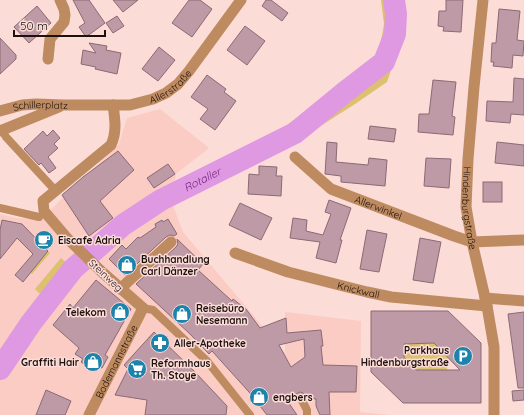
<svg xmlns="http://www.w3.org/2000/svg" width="524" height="415" font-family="Quicksand,sans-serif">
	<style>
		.built { fill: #fbccc4 }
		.green { fill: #dcc16f }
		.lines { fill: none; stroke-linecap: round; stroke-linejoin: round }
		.river { stroke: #df98e2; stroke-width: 22 }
		.building { fill: #bd9aa5; stroke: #8b6a75; fill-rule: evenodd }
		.pedestrian { stroke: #be8b61; stroke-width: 8 }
		.minor { stroke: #be8b61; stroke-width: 11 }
		.tertiary { stroke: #be8b61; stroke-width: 11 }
		.labels { text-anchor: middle; stroke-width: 3; stroke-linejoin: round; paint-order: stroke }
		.street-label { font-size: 10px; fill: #1d100e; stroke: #fbdcd7 }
		.poi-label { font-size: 10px; font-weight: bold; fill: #1d100e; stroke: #fbdcd7; text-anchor: start }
		.water-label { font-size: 11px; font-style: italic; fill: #78257d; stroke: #fbdcd7 }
	</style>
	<rect width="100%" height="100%" fill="#fbdcd7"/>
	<path class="built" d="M160 109 209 148 176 174 171 200 183 232 285 353V312L361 321 360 412 390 415H0V214L16 218 41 219 119 144 127 118Z"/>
	<g class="green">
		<path d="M381 0H401L403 26 398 50 387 82 355 104 286 148 212 185 159 207 108 245 77 276 35 327 0 380V351L8 339 63 271 42 296 35 289 61 258 68 264V265L112 222 152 195 280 130 363 71 379 53 384 24Z"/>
		<path d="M47 251 50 253 32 274 30 272Z"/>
		<path d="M434 343 448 357 447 370H416L404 357V344Z"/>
	</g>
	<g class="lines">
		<path class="river" id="s1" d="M0 369 31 323 73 269 123 225 161 200 295 133 345 92 384 62 395 34 396 14 394 0"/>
	</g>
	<g class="building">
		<path d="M73 0H89L105 23 86 37 79 27 85 23Z"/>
		<path d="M113 0H138L123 12Z"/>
		<path d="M189 0H200L212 9 192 37 172 23Z"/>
		<path d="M266 0H271L288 13 282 21 262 6Z"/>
		<path d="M446 0H463L461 32 443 31 444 27 438 26 439 11H446Z"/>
		<path d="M37 6 51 23 29 43 14 27Z"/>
		<path d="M499 9 520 11 517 40 524 41 523 56 513 55 512 68 493 66 494 62H491L492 43H496Z"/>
		<path d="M117 16 124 26 113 33 106 23Z"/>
		<path d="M245 26 265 41 247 65 227 50Z"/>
		<path d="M0 38 16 55V59L0 74Z"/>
		<path d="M89 43 107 46 106 50 121 53 117 74 95 69 96 67 81 64 83 50 96 53Z"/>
		<path d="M159 47 175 60 158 81 142 69Z"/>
		<path d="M207 75 226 89 224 92 236 101 215 130 200 119 208 109 191 97Z"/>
		<path d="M514 78 524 79V115L511 114 510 123 486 121 487 101 513 102Z"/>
		<path d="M433 80 456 82 452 116 455 117 453 135 418 132 419 114H429Z"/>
		<path d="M370 126 396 129 394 142 368 139Z"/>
		<path d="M53 130 60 138 54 144 58 148 48 157 56 168 49 173 41 163 39 165 24 149 43 131 47 136Z"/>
		<path d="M327 142 337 143 336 162 368 165 369 158 387 160 385 186 341 182V176L325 174Z"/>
		<path d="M497 142 524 145V166L495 163Z"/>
		<path d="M118 151 134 170 100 201 113 218 89 236 62 195 83 177Z"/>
		<path d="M426 158 451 159 449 188 424 186Z"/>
		<path d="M168 164 175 174 154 188 147 178Z"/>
		<path d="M259 166 277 167 276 176H282L281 196 248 194 249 174 259 175Z"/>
		<rect x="483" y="182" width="19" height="20"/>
		<path d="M329 200 351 208 340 240H342L336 263 316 258 320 242 290 238 293 218 307 220 306 231 323 235 331 214 325 212Z"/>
		<path d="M240 203 272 218 261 240 229 225Z"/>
		<path d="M168 219 177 234 174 236 170 235 166 237 125 275 109 259 122 245 126 249 138 237 140 238 156 227 155 224 162 220 163 222Z"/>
		<path d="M2 220 22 224 48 251 23 282 15 275 33 254 17 238 0 259V230Z"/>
		<path d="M367 230 387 234 379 272 360 269Z"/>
		<path d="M420 238 441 242 433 283 413 280Z"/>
		<path d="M177 239 203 264 198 270 232 301 233 299 246 309 260 328 286 318 287 333 321 330 323 346H321L323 365 357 366 356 392H329L330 415H320L316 406V399L307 398 303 393 300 392 296 394 295 397 284 396 297 415H267L249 392 212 351 209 354 190 334 136 284 176 247 178 244ZM304 339 305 357 291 367 279 345Z"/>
		<path d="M96 280 131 309 105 355 108 357 102 368 99 367 96 371 81 362 83 359 75 354 79 348 53 325 70 304 73 308Z"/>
		<path d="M371 311H448L481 343V403H403L371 372ZM434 343 460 370H416L404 357V344Z"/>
		<path d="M524 312V388H518L508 314Z"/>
		<path d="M154 332 195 372 227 406 226 415H145L147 400 115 395 128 369 124 365Z"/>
		<path d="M46 390 71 401 65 415H36Z"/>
		<path d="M524 390V400L513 401 512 391Z"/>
	</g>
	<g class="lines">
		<g class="pedestrian">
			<path d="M2 130 6 137 53 188"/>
			<path d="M0 208 39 217"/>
			<path d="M143 308 153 310 207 361 250 415"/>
			<path d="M300 397 307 410V415"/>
		</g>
		<g class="minor">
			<path id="s2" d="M483 0 474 87 468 159 466 207 472 242 487 306 494 347V415"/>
			<path d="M48 59 50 39 64 22 65 15 64 9 60 0"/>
			<path id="s3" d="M295 157 331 189 454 236 472 242 524 240"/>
			<path id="s4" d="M235 253 288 272 367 292 391 297 487 306"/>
			<path d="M120 289 171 242"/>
			<path d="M485 298 524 301"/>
			<path id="s5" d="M89 415 143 308 102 272 67 238 44 211 43 201 111 145C117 132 115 119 113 105"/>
		</g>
		<g class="tertiary">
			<path id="s6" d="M0 111 22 105 36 104 63 105H130L153 99 166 93 178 84 189 71 241 0"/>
			<path d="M0 131 59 107"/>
		</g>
	</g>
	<defs>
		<g id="cafe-disc" transform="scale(1)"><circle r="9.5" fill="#1b83ac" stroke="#fbdcd7"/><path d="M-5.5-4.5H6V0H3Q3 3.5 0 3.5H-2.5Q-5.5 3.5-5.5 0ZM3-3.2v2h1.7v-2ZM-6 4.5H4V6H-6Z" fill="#fff"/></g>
		<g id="shop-disc" transform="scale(1)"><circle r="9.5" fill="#1b83ac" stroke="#fbdcd7"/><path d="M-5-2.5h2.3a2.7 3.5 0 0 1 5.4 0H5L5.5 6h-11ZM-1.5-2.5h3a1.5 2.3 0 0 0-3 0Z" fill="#fff"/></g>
		<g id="pharmacy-disc" transform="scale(1)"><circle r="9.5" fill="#1b83ac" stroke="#fbdcd7"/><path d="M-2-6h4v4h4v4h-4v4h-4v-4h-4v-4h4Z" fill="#fff"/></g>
		<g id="parking-disc" transform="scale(1)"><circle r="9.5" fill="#1b83ac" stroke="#fbdcd7"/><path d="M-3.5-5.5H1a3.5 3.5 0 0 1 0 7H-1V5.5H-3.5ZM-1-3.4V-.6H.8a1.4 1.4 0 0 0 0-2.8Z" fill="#fff"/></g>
		<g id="supermarket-disc" transform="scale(1)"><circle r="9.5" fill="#1b83ac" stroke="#fbdcd7"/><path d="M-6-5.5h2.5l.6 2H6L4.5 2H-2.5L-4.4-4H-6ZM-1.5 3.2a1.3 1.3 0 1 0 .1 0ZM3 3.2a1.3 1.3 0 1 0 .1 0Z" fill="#fff"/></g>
	</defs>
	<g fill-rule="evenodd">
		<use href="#cafe-disc" x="44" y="240"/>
		<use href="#shop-disc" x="127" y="265"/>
		<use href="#shop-disc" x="120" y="312"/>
		<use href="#shop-disc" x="182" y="314"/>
		<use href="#pharmacy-disc" x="160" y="343"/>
		<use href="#parking-disc" x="463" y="356"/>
		<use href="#shop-disc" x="93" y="362"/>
		<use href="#supermarket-disc" x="137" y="369"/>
		<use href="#shop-disc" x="259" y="397"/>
	</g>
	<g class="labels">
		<g class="street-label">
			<text dy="4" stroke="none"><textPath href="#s6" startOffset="176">Allerstraße</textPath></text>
			<text dy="4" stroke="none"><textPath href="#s6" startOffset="41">Schillerplatz</textPath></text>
			<text dy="4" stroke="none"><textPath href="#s3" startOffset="99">Allerwinkel</textPath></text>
			<text dy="4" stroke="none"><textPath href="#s2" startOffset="209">Hindenburgstraße</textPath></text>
			<text transform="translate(106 275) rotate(43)" y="4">Steinweg</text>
			<text dy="4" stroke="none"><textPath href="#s4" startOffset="129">Knickwall</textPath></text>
			<text dy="4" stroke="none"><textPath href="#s5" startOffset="60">Bodemannstraße</textPath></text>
		</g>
		<g class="poi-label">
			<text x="58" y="244">Eiscafe Adria</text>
			<text x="141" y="263">Buchhandlung<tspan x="141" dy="12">Carl Dänzer</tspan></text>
			<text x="196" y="312">Reisebüro<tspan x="196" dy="12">Nesemann</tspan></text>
			<text x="106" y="316" text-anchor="end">Telekom</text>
			<text x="174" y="347">Aller-Apotheke</text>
			<text x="449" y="354" text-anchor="end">Parkhaus<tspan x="449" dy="12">Hindenburgstraße</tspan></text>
			<text x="79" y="366" text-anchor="end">Graffiti Hair</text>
			<text x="151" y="367">Reformhaus<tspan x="151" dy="12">Th. Stoye</tspan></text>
			<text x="273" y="401">engbers</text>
		</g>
		<g class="water-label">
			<text dy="4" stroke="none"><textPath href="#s1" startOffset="282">Rotaller</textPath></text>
		</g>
	</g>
	<path d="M14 30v6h91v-6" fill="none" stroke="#1d100e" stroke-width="2"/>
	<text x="20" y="30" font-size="12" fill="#1d100e" stroke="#fbdcd7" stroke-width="3" paint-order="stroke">50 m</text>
</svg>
